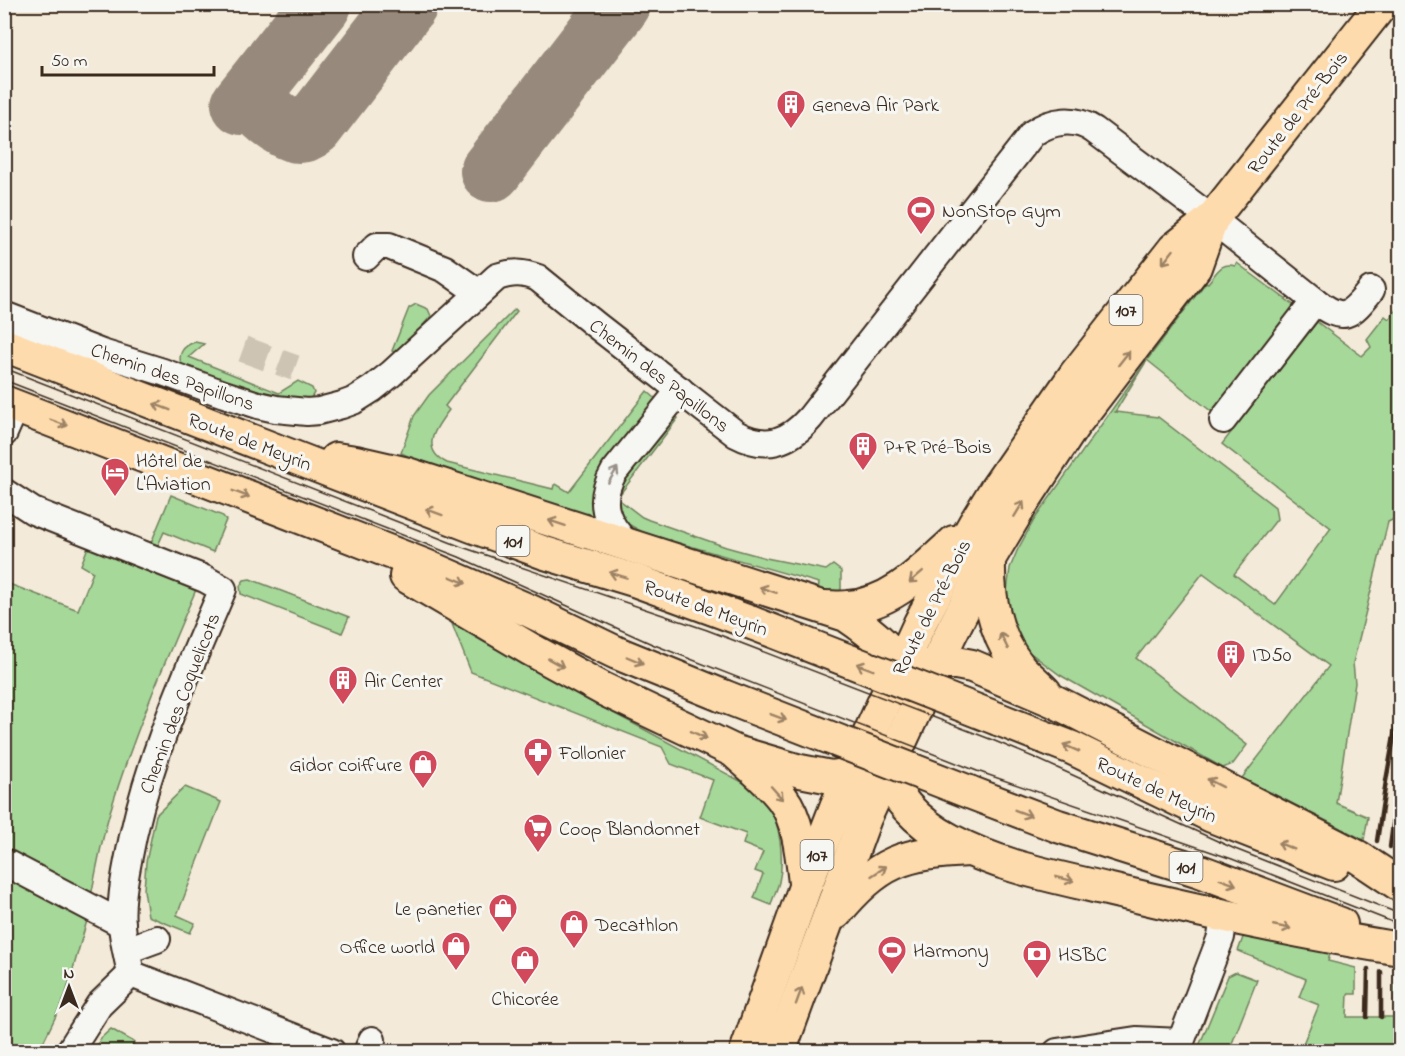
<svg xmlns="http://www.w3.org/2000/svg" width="1405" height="1056" font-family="'Indie Flower',sans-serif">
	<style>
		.green { fill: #a6d89a; stroke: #70815c; stroke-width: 1.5 }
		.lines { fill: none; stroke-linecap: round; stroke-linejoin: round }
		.taxiway { stroke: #978a7c; stroke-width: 62 }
		.minor-tunnel { stroke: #cec4b4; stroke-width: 26; stroke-dasharray: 26 13; stroke-linecap: butt }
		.minor-casing { stroke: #3b2a1e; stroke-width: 30 }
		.major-casing { stroke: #3b2a1e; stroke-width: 36 }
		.minor { stroke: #f6f6f2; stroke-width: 26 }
		.major { stroke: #fedbac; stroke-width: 32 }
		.tram { stroke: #3b2a1e; stroke-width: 1.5 }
		.rail { stroke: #3b2a1e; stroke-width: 4.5 }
		.major-bridge-casing { stroke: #3b2a1e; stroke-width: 36; stroke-linecap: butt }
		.major-bridge { stroke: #fedbac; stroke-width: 32 }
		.oneway { stroke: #9c8265 }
		.oneway2 { stroke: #989088 }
		.labels { text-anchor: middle; stroke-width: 6; stroke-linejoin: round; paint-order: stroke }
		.shield { fill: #f6f6f2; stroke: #73675e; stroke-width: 1.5 }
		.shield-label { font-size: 18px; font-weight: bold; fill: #3b2a1e }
		.poi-label { font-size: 20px; fill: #3b2a1e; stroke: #f6f6f2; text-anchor: start }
		.street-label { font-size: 20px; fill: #3b2a1e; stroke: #f6f6f2 }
	</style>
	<rect width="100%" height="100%" fill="#f3ead9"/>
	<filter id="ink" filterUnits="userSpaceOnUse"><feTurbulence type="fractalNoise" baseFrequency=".0167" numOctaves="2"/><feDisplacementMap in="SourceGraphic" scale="12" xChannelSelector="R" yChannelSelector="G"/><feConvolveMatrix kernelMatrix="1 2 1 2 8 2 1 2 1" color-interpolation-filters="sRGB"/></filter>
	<g filter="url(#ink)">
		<g class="green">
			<path d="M1237 263 1296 307 1217 416 1147 360 1115 412 1158 417 1275 507 1277 519 1234 574 1275 605 1331 528 1222 444 1317 322 1362 356 1371 347 1367 339 1385 316 1389 319 1400 305V516L1388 522 1353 663 1355 683 1336 803 1368 817 1364 840 1242 778 1329 666 1203 573 1136 658 1247 745 1233 764 1223 768 1060 675 1029 652 1013 629 1006 599 1010 568 1017 551 1034 520 1147 360 1206 282 1208 283C1216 274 1221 261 1235 266Z"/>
			<path d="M416 304 428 309 431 316 398 354 392 351 409 308Z"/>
			<path d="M515 309 517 311 445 406 449 410C436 427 419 449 447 463L553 489 554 485 556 484 569 492 647 391 678 418 617 498 642 517 649 520 726 547 766 558 826 570 833 565 841 571V591H818L819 583 644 533 628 524 620 516H592L590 519 408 459V456L401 453 414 416 429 395Z"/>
			<path d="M195 342 204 344 189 357 279 393 298 381 312 388 314 393 311 398 285 399 264 394 182 367C177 355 182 346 195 342Z"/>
			<path d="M171 495 223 516 226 520 213 552 164 532 155 552 115 535 117 530 151 543Z"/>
			<path d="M90 542 198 585C166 659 134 734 110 812 101 841 96 872 90 901L5 856 4 582 78 610 93 572 81 565Z"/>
			<path d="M250 579 349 617 342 633 241 594 240 586 244 580Z"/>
			<path d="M452 624 550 679 746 784C753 790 762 796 767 803 781 822 784 861 779 882 777 890 773 897 771 905L754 898 763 874 755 871 763 852 743 844 746 834 700 817 713 780 671 764 662 747 471 672Z"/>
			<path d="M185 787 221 802 177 915 195 923 190 933 148 916 144 890 146 862 156 815Z"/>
			<path d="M4 872 88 917 65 997 39 1051H5Z"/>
			<path d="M1245 932 1331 951 1328 961 1356 968V994H1348L1347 1017H1394L1395 967 1400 969V1051H1300L1319 1005 1299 997 1306 979 1238 951Z"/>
			<path d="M1236 972 1257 980 1229 1051H1197L1228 976Z"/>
			<path d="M111 1029 134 1042 130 1051H94L101 1038Z"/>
		</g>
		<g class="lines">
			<g class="taxiway">
				<path d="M259 84C248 100 262 110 274 120 286 129 299 138 313 126L407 4"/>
				<path d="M242 104 321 4"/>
				<path d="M491 171 620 4"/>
			</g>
			<path class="minor-tunnel" d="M243 349 295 368"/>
			<g class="minor-casing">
				<g id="minor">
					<path d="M366 257 377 246H389L445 269 479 293"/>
					<path d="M1315 301C1344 323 1350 316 1371 290"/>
					<path d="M4 315 102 353 163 372 224 394 258 405 276 409 307 412 319 411 342 405 353 401 372 389 391 374 497 277C513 272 522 272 538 278L596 325 736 434C766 450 788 443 810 418L1033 133C1052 120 1075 117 1094 130L1212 219 1315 301 1223 420"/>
					<path d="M4 433 16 406"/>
					<path d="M4 492 33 511 205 579 223 589C185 677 145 766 128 861 124 882 120 904 122 925 123 941 128 958 131 974"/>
					<path d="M628 545C605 522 597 501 614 472L680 390"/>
					<path d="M4 862 122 924"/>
					<path d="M127 950 157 939"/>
					<path d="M131 974 332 1052"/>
					<path d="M69 1052 99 1005 131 974"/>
					<path d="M367 1052 372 1040"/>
					<path d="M1057 1052 1136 1040 1181 1042"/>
					<path d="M1177 1052 1221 937 1224 916"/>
				</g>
			</g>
			<g class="major-casing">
				<g id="major">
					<path d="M4 345 472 526 545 553 637 581 752 623"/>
					<path d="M4 402 426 566 530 611 617 653 723 696"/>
					<path d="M336 459 356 462 404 473 846 615C870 631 901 655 908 684"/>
					<path d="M989 562C988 601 995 638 1021 669 1029 677 1037 684 1045 692"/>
					<path d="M406 576 530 649 603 689 736 752 800 771 831 777 851 774 868 767"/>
					<path d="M824 607C832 607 840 608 848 607 892 604 923 570 954 542"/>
					<path d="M919 670 936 663H956L972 666 1054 701 1358 857 1400 885"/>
					<path d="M998 719 1072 748 1212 816 1334 864"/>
					<path d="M738 755C753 768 770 782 782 798 799 820 802 857 805 883"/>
					<path d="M881 760C891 796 918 823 950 840 1000 867 1057 877 1111 890 1207 913 1303 933 1400 949"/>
					<path d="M969 792 1058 826 1200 871 1341 924"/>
					<path d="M836 913C878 861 904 853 969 850"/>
					<path d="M746 1052 805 887 836 807 920 623 946 574 975 523 996 489 1075 375 1174 249 1212 219 1382 4"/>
					<path d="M779 1052 865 818 950 635 989 559 1021 505 1073 426 1195 267 1212 219"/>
				</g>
			</g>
			<use href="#minor" class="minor"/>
			<use href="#major" class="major"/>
			<g class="tram">
				<path d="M4 368 462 547 707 630 990 739 1033 757 1235 849 1400 914"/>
				<path d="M4 380 459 557 652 644 977 771 1232 859 1400 925"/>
			</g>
			<g class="rail">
				<path d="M1377 841 1386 781 1400 703"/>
				<path d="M1390 847 1400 772"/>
				<path d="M1381 972V1017"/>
				<path d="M1367 1017 1368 969"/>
			</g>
			<g class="major-bridge-casing">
				<g id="major-bridge">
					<path d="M752 623 998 719"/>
					<path d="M723 696 969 792"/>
				</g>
			</g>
			<use href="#major-bridge" class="major-bridge"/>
		</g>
		<defs><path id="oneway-shaft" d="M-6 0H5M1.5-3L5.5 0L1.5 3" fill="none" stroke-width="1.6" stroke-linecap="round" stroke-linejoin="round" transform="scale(1.5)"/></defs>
		<g class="oneway">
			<use href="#oneway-shaft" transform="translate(1168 257) rotate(128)"/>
			<use href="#oneway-shaft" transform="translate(1124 358) rotate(-52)"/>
			<use href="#oneway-shaft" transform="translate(162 407) rotate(-159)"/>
			<use href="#oneway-shaft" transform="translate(59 423) rotate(21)"/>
			<use href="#oneway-shaft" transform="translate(241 494) rotate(21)"/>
			<use href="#oneway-shaft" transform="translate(1019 509) rotate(-59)"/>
			<use href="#oneway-shaft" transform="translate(434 512) rotate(-160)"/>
			<use href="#oneway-shaft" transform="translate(557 523) rotate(-162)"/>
			<use href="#oneway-shaft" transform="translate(618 575) rotate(-163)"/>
			<use href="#oneway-shaft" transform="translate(916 577) rotate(139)"/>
			<use href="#oneway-shaft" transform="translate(458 580) rotate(23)"/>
			<use href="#oneway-shaft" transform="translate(768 590) rotate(-162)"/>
			<use href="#oneway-shaft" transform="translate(1004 641) rotate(-116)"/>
			<use href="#oneway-shaft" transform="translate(635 660) rotate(23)"/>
			<use href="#oneway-shaft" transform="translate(556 663) rotate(29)"/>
			<use href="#oneway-shaft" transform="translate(865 667) rotate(-159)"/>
			<use href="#oneway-shaft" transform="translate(778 717) rotate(21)"/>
			<use href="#oneway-shaft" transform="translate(699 735) rotate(25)"/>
			<use href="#oneway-shaft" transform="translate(1071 748) rotate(-156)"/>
			<use href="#oneway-shaft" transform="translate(1215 783) rotate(-153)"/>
			<use href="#oneway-shaft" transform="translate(777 793) rotate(48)"/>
			<use href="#oneway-shaft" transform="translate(1023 813) rotate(21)"/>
			<use href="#oneway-shaft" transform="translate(1286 846) rotate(-158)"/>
			<use href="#oneway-shaft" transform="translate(879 871) rotate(-33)"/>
			<use href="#oneway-shaft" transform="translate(1065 879) rotate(14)"/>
			<use href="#oneway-shaft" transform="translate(1228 882) rotate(20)"/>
			<use href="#oneway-shaft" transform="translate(1282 927) rotate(11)"/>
			<use href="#oneway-shaft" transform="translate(799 996) rotate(-70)"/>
		</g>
		<use class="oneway2" href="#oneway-shaft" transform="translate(613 475) rotate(-59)"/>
	</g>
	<defs>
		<g id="building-pin" transform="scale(1.5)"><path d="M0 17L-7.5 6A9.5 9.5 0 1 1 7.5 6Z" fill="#d1495b" stroke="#f6f6f2"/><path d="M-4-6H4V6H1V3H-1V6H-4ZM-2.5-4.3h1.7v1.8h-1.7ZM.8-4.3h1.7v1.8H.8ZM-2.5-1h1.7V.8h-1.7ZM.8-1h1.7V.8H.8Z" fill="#fff"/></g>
		<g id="stadium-pin" transform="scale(1.5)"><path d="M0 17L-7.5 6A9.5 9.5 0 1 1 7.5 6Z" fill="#d1495b" stroke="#f6f6f2"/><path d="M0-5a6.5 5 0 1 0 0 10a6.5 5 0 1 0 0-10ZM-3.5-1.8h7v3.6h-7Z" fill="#fff"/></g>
		<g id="hotel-pin" transform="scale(1.5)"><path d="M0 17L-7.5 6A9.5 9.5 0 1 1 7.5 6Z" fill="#d1495b" stroke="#f6f6f2"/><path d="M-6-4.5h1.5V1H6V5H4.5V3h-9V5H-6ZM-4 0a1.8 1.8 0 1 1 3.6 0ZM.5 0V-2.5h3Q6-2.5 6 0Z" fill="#fff"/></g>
		<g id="pharmacy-pin" transform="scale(1.5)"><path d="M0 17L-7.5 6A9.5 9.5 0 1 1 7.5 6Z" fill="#d1495b" stroke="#f6f6f2"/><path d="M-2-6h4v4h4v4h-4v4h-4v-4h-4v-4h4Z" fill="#fff"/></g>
		<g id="shop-pin" transform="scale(1.5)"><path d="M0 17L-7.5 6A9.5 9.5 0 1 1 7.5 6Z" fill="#d1495b" stroke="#f6f6f2"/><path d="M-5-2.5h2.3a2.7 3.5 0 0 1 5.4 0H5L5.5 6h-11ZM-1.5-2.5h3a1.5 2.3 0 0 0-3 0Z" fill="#fff"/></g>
		<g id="supermarket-pin" transform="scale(1.5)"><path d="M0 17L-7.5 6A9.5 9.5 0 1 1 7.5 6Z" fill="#d1495b" stroke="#f6f6f2"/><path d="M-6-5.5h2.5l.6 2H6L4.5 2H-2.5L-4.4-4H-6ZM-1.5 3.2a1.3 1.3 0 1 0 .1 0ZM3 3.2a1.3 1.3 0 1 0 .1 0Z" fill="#fff"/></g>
		<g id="bank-pin" transform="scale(1.5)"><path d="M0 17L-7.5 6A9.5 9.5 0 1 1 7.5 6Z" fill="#d1495b" stroke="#f6f6f2"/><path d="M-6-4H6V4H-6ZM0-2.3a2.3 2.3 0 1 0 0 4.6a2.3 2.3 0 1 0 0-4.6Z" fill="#fff"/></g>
	</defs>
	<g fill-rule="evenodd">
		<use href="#building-pin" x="791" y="104"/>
		<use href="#stadium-pin" x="921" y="210"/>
		<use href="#building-pin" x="863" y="446"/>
		<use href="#hotel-pin" x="115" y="472"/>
		<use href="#building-pin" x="1231" y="654"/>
		<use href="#building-pin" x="343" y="680"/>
		<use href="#pharmacy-pin" x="538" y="752"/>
		<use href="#shop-pin" x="423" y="764"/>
		<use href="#supermarket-pin" x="538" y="828"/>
		<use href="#shop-pin" x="503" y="908"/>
		<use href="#shop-pin" x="574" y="924"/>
		<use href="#shop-pin" x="456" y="946"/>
		<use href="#stadium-pin" x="892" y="950"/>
		<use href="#bank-pin" x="1037" y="954"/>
		<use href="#shop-pin" x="525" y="960"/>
	</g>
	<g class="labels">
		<g class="shield">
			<rect x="1109.5" y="295" width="33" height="30" rx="4.5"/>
			<rect x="496.5" y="526" width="33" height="30" rx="4.5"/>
			<rect x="800.5" y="840" width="33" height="30" rx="4.5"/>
			<rect x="1169.5" y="852" width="33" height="30" rx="4.5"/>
		</g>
		<g class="shield-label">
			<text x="1126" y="316">107</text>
			<text x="513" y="547">101</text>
			<text x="817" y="861">107</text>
			<text x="1186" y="873">101</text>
		</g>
		<g class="poi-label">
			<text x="812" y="111">Geneva Air Park</text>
			<text x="942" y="217">NonStop Gym</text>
			<text x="884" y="453">P+R Pré-Bois</text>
			<text x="136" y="467">Hôtel de<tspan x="136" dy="23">L'Aviation</tspan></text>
			<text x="1252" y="661">ID50</text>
			<text x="364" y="687">Air Center</text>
			<text x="559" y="759">Follonier</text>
			<text x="402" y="771" text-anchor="end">Gidor coiffure</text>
			<text x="559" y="835">Coop Blandonnet</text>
			<text x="482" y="915" text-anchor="end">Le panetier</text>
			<text x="595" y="931">Decathlon</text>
			<text x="435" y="953" text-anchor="end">Office world</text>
			<text x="913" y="957">Harmony</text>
			<text x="1058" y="961">HSBC</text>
			<text x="525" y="1005" text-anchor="middle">Chicorée</text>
		</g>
		<g class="street-label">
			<text transform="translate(1297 112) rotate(-52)" y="7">Route de Pré-Bois</text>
			<text transform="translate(660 375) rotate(38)" y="7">Chemin des Papillons</text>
			<text transform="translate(173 376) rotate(19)" y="7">Chemin des Papillons</text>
			<text transform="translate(250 441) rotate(21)" y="7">Route de Meyrin</text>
			<text transform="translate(706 607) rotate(20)" y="7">Route de Meyrin</text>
			<text transform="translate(931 607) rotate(-63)" y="7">Route de Pré-Bois</text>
			<text transform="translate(179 703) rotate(-69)" y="7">Chemin des Coquelicots</text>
			<text transform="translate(1157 789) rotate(25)" y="7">Route de Meyrin</text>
		</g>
	</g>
	<rect width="1405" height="1056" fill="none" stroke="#f6f6f2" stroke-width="24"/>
	<rect x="12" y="12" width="1381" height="1032" fill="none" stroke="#3b2a1e" stroke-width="2" filter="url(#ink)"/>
	<g transform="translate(69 987)" stroke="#f6f6f2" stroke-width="4.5" paint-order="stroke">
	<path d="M0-4.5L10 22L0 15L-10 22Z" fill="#3b2a1e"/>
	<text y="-9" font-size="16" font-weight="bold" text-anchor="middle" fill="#3b2a1e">N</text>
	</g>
	<path d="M42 66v9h172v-9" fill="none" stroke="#3b2a1e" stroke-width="3"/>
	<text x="51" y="66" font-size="18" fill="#3b2a1e" stroke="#f6f6f2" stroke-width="4.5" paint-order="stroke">50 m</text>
</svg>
